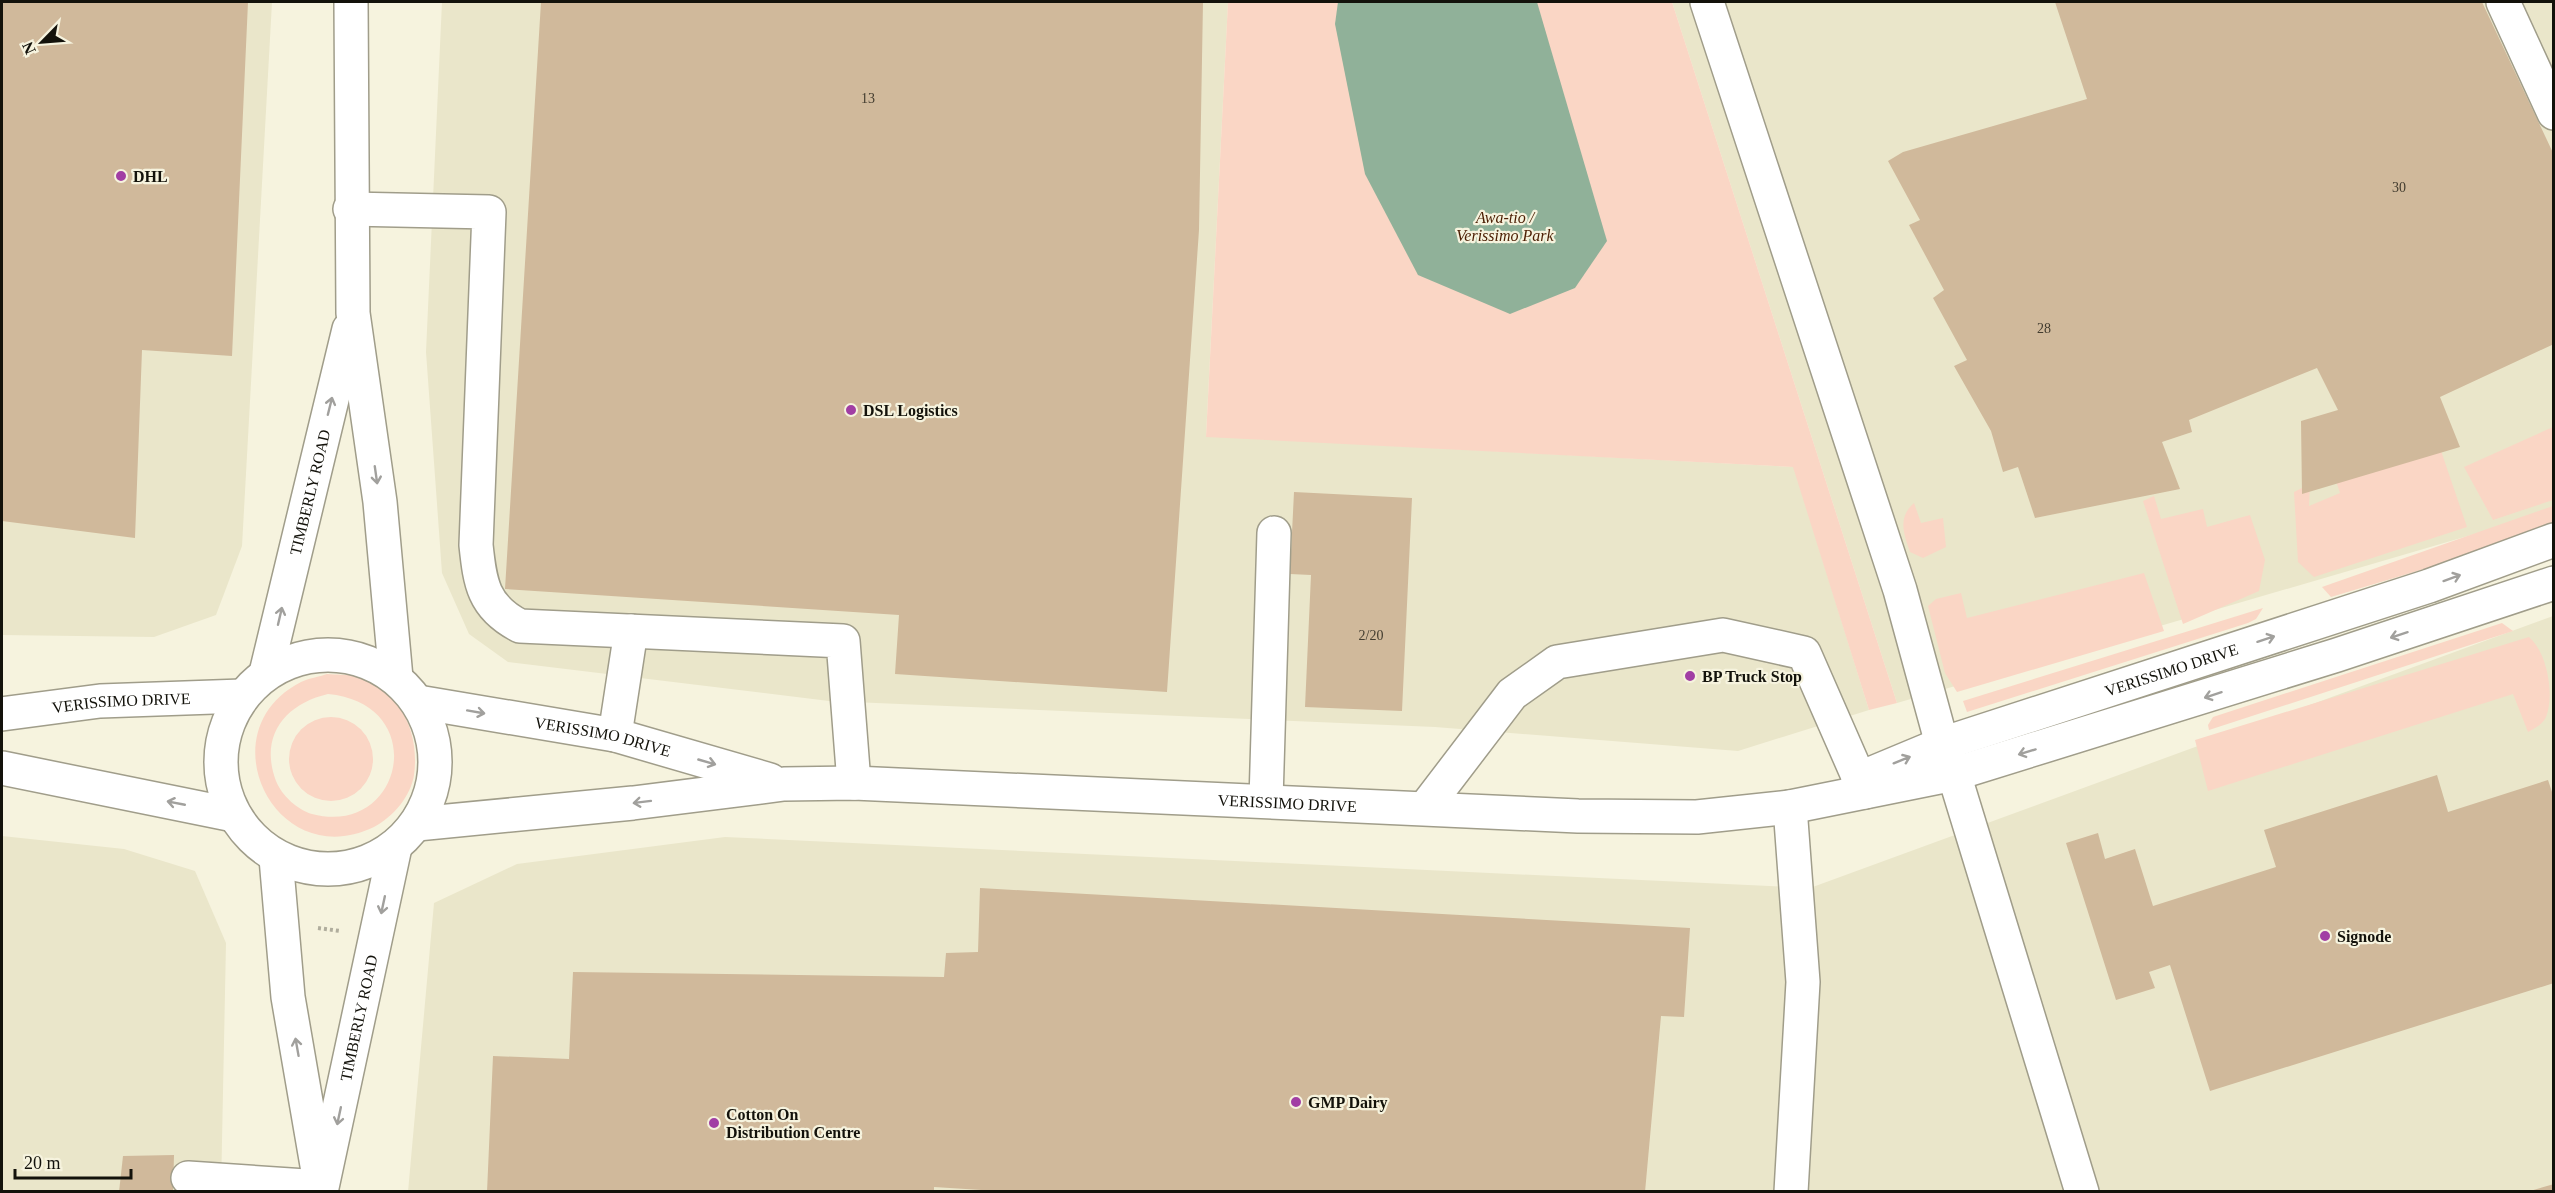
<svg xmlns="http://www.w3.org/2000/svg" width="2555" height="1193" font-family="Georgia,serif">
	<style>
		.built { fill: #eae6ca }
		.green { fill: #fad6c5; fill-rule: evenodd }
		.water { fill: #90b199 }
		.building { fill: #d0b99b }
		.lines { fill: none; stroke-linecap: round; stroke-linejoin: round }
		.minor-casing { stroke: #a09d8a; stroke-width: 36 }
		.path { stroke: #b0ad9d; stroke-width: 4; stroke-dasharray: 3 3; stroke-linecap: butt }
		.minor { stroke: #fff; stroke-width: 33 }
		.oneway { stroke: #a1a09d }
		.poi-dot { fill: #a13ea4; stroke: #f6f3de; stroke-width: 2 }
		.labels { text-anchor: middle; stroke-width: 4.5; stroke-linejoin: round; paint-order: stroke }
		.number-label { font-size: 14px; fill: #423c2f }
		.poi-label { font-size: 16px; font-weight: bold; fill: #13120b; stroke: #f6f3de; text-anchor: start }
		.park-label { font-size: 16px; font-style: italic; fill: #4b1d02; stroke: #f6f3de }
		.street-label { font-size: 16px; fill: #13120b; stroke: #f6f3de }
	</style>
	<rect width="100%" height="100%" fill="#f6f3de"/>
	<g class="built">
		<path d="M2 2H272L242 546 216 615 154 637 2 635Z"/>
		<path d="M442 2H1228L1206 436 1794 467 1869 710 1738 751 1435 727 829 701 508 662 469 634 442 573 426 352Z"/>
		<path d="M1672 2H2553V511L1897 703Z"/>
		<path d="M2553 616V1191L408 1192 434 903 517 864 725 837 1810 888Z"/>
		<path d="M2 836 124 849 195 871 226 943 221 1191 2 1192Z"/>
	</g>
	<g class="green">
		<path d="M1228 2H1672L1897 703 1869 710 1793 467 1206 437Z"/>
		<path d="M2553 427V500L2493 520 2464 467Z"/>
		<path d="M2439 445 2467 527 2314 577 2298 562 2294 492 2310 484 2309 506 2340 493 2335 478Z"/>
		<path d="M2154 496 2161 519 2203 509 2207 527 2250 515 2265 560 2259 591 2183 624 2143 501Z"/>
		<path d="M1914 503 1921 523 1943 518 1946 547 1923 558 1910 552C1904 534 1897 518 1914 503Z"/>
		<path d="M2553 506V524L2497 547 2331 597 2322 587Z"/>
		<path d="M2144 573 2164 631 1957 692 1945 673 1928 606 1936 599 1961 593 1967 618Z"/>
		<path d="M2263 608 2256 619 2248 623 1967 712 1963 701Z"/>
		<path d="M2502 623 2513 631 2209 730 2208 725 2213 717Z"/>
		<path d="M2529 637C2547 652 2555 695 2546 717 2543 724 2535 728 2528 732L2513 694 2208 791 2195 740Z"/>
		<path d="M327 674C336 675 346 674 355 676 400 688 420 732 414 775 411 796 393 817 374 827 275 875 205 731 301 682 309 678 319 677 327 674ZM328 694C432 704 403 838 312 814 298 810 282 796 276 781 259 736 285 704 328 694Z"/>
		<circle cx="331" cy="759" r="42"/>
	</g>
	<path class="water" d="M1338 2H1537L1607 241 1575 288 1510 314 1418 275 1365 174 1335 24Z"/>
	<g class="building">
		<path d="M2 2H248L232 356 142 350 135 538 2 521Z"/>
		<path d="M541 2H1203L1199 230 1167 692 895 674 899 615 505 589Z"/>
		<path d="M2055 2H2482L2554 155V344L2440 397 2460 447 2302 494 2301 421 2338 410 2317 368 2189 420 2192 432 2162 442 2180 489 2035 518 2018 467 2003 472 1991 431 1954 366 1967 360 1933 298 1944 290 1909 225 1920 220 1888 161 1903 152 2087 99Z"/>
		<path d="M1294 492 1412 498 1402 711 1305 707 1311 575 1290 574Z"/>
		<path d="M2437 775 2448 812 2548 780 2554 798V983L2210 1091 2170 965 2149 972 2155 988 2116 1000 2066 843 2098 833 2105 859 2135 849 2153 906 2276 867 2264 830Z"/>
		<path d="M980 888 1690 928 1684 1017 1661 1016 1645 1192H1013L934 1187V1192H487L493 1056 569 1059 573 972 944 977 946 953 978 952Z"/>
		<path d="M174 1155 173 1192H119L123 1156Z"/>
		<path d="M2554 1184V1192H2530V1191Z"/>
	</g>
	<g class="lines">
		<g class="minor-casing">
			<g id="minor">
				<path d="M351 2 353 313 380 502 396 678"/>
				<path d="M1707 2 1900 590 1942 744 1954 774 2082 1192"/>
				<path d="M2503 2 2554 113"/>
				<path d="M350 209 489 212 476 545C480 583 483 607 520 626L843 641 854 783"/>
				<circle cx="328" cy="762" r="107"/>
				<path id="s1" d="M266 673 349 329"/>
				<path id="s2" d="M418 702 615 735 770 780"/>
				<path id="s3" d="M2 714 100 701 242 696"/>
				<path d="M615 735 631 631"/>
				<path d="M2 768 234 815"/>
				<path id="s4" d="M1858 779 1942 744 2429 586 2554 540"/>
				<path d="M1266 800 1274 533"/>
				<path d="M1790 807 1803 982 1791 1192"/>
				<path d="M1425 808 1512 694 1557 662 1723 635 1804 653 1865 792"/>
				<path id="s5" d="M417 824 633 803 784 784 854 783 1578 816 1697 817 1790 807 1954 774 2337 655 2554 583"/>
				<path d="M276 858 288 997 319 1177"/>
				<path d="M188 1178 321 1187"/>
				<path id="s6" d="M321 1192 395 847"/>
			</g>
		</g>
		<path class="path" d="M318 928 340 931"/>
		<use href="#minor" class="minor"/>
	</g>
	<defs><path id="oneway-shaft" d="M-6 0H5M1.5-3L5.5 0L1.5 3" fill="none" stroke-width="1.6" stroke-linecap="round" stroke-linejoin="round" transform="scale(1.5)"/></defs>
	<g class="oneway">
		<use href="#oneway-shaft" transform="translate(330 406) rotate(-76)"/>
		<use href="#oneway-shaft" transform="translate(376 475) rotate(82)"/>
		<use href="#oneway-shaft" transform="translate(2452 578) rotate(-20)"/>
		<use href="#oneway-shaft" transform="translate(280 616) rotate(-77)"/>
		<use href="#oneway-shaft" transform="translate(2399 635) rotate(162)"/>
		<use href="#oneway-shaft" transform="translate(2266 639) rotate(-18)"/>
		<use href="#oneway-shaft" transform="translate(2213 695) rotate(162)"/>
		<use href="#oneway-shaft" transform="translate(476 712) rotate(10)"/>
		<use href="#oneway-shaft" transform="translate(2027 752) rotate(163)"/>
		<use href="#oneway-shaft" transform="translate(1902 760) rotate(-22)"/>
		<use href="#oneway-shaft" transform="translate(707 762) rotate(16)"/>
		<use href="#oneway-shaft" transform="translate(642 802) rotate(173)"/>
		<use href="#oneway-shaft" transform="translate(176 803) rotate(-169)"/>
		<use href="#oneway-shaft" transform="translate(383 905) rotate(102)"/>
		<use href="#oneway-shaft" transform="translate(297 1047) rotate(-100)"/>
		<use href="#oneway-shaft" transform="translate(339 1116) rotate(102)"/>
	</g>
	<g class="poi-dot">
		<circle cx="121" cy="176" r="6"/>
		<circle cx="851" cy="410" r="6"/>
		<circle cx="1690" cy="676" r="6"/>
		<circle cx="2325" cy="936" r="6"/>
		<circle cx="1296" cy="1102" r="6"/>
		<circle cx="714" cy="1123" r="6"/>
	</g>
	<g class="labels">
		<g class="number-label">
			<text x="868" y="103">13</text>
			<text x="2399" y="192">30</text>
			<text x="2044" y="333">28</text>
			<text x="1371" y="640">2/20</text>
		</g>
		<g class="poi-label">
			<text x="133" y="182">DHL</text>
			<text x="863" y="416">DSL Logistics</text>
			<text x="1702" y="682">BP Truck Stop</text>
			<text x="2337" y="942">Signode</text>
			<text x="1308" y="1108">GMP Dairy</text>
			<text x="726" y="1120">Cotton On<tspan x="726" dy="18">Distribution Centre</tspan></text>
		</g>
		<g class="park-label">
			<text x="1505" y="223">Awa-tio /<tspan x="1505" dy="18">Verissimo Park</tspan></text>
		</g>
		<g class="street-label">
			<text dy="6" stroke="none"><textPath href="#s1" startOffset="186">TIMBERLY ROAD</textPath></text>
			<text dy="6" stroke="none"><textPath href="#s4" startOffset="332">VERISSIMO DRIVE</textPath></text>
			<text dy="6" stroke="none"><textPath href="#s3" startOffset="120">VERISSIMO DRIVE</textPath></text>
			<text dy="6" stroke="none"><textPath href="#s2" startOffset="188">VERISSIMO DRIVE</textPath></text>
			<text dy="6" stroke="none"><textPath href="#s5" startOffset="873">VERISSIMO DRIVE</textPath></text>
			<text dy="6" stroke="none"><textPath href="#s6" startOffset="178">TIMBERLY ROAD</textPath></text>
		</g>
	</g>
	<rect width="2555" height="1193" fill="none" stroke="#13120b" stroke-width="6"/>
	<g transform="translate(42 42) rotate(245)" stroke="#f6f3de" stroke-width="4.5" paint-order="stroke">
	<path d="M0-4.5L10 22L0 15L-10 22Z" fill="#13120b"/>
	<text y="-9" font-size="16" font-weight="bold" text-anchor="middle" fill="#13120b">N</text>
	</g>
	<path d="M15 1169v9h116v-9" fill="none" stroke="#13120b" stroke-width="3"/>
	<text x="24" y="1169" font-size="18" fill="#13120b" stroke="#f6f3de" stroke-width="4.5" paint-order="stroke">20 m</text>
</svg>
